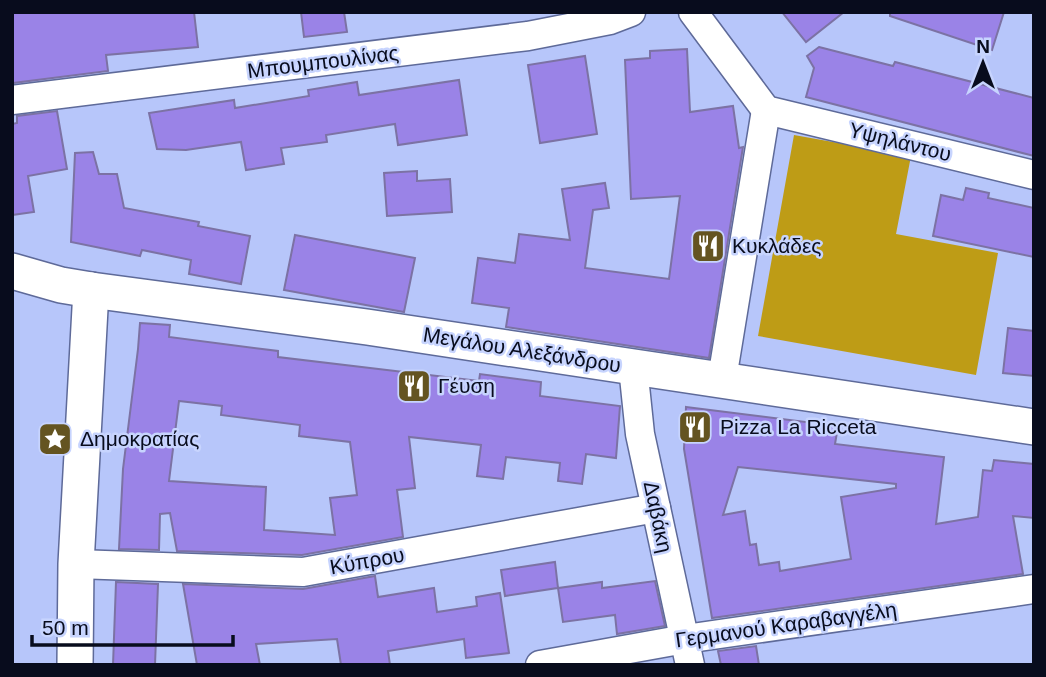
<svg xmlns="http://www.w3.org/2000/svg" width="1046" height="677" font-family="Helvetica,sans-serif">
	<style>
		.green { fill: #be9c16 }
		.building { fill: #9a83e7; stroke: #7c72a4; stroke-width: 2; fill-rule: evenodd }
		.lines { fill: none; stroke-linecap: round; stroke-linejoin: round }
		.minor-casing { stroke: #5e6a99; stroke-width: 31 }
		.tertiary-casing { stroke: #5e6a99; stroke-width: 38 }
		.minor { stroke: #fff; stroke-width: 28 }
		.tertiary { stroke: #fff; stroke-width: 35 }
		.labels { text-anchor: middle; stroke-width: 5; stroke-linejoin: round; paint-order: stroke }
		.street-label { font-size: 21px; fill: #080c1d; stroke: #c7d4fe }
		.poi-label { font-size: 21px; fill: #080c1d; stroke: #c7d4fe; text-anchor: start }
	</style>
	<rect width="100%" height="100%" fill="#b7c6fa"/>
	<path class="green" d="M794 135 911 156 896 234 998 253 976 375 758 336Z"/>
	<g class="building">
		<path d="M12 12H194L198 47 106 55 108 71 13 83Z"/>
		<path d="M301 12H344L347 32 304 37Z"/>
		<path d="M782 12H844L806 42Z"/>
		<path d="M890 12H1004L992 50 890 16Z"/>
		<path d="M819 47 893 66 895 62 1034 98V156L806 97 814 68 807 56Z"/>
		<path d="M687 49 690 112 733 106 739 148 743 147 709 358 506 327 509 308 472 303 478 258 515 263 519 234 570 240 562 189 605 183 609 208 593 210 585 268 669 279 680 196 631 199 625 60 650 58V51Z"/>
		<path d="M585 56 597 134 540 143 528 65Z"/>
		<path d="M459 80 467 135 398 145 395 124 326 135 327 142 281 148 284 164 246 170 241 142 186 150 157 149 149 113 234 100 235 108 309 96 308 90 357 82 359 95Z"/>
		<path d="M57 111 67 169 28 176 34 212 12 215V124L17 123V116Z"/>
		<path d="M93 152 99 174H117L124 208 199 222 198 226 250 236 241 284 189 274 191 260 142 250 140 256 71 242 75 153Z"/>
		<path d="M417 171V181L450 179 452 212 387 216 384 173Z"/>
		<path d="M966 188 989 193 988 198 1034 208V257L933 236 941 195 963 200Z"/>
		<path d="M295 235 415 258 404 312 284 290Z"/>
		<path d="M140 323 170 325 169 337 278 351V357L479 381 480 374 541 382 540 396 620 406 616 458 586 454 582 484 558 481 560 463 506 457 503 479 477 476 481 445 409 437 415 488 397 490 403 537 302 555 177 551 170 513 160 514 159 550 119 549 123 469 138 349ZM179 401 222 406 221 415 300 425 299 436 350 442 357 495 330 498 335 535 264 530 266 487 169 481Z"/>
		<path d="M1008 328 1034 331V376L1003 373Z"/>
		<path d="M686 407 838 426 835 444 944 457 936 524 978 517 983 470 992 471 994 460 1034 464V518L1013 516 1023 574 712 618 684 449ZM738 467 896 484V488L841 497 851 559 780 571 779 562 759 565 756 544 750 545 745 511 723 515Z"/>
		<path d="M555 562 558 588 602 582V588L655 581 665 626 617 634 615 615 563 622 558 588 505 596 501 570Z"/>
		<path d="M375 576 378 597 434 588 437 612 477 606 476 597 500 593 509 653 466 658 464 639 388 651 390 665H341L337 639 256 644 260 665H197L183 584 303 589Z"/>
		<path d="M116 582 158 584 155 665H113Z"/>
		<path d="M756 646 759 665H721L718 651Z"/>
	</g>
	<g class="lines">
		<g class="minor-casing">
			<g id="minor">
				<path d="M693 12 766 110 1034 175"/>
				<path d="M12 100 528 36 610 20 631 12"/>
				<path d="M633 367 640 434 690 665"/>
				<path d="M722 379 766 110"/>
				<path d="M76 564 303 572 656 508"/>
				<path d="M540 665 685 639 1034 589"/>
			</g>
		</g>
		<g class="tertiary-casing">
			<g id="tertiary">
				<path d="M12 271 61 285 91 290 367 327 1034 427"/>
				<path d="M75 665 76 564 91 290"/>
			</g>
		</g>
		<use href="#minor" class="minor"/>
		<use href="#tertiary" class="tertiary"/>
	</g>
	<defs>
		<g id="restaurant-square" transform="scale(1.75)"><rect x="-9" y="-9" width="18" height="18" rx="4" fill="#645421" stroke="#c7d4fe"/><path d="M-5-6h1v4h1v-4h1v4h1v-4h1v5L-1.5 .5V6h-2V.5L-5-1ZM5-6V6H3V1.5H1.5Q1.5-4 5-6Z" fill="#fff"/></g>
		<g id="sight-square" transform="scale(1.75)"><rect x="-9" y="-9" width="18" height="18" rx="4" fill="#645421" stroke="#c7d4fe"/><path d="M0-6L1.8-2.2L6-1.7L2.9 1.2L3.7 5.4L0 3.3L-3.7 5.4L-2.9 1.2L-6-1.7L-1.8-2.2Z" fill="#fff"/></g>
	</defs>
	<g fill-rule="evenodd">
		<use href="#restaurant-square" x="708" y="246"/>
		<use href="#restaurant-square" x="414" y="386"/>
		<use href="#restaurant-square" x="695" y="427"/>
		<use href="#sight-square" x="55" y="439"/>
	</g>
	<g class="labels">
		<g class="street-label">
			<text transform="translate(323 62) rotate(-7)" y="7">Μπουμπουλίνας</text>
			<text transform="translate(900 142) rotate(14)" y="7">Υψηλάντου</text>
			<text transform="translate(522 350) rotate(9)" y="7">Μεγάλου Αλεξάνδρου</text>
			<text transform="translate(658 517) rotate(78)" y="7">Δαβάκη</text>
			<text transform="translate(367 561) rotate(-10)" y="7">Κύπρου</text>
			<text transform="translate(786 625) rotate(-8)" y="7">Γερμανού Καραβαγγέλη</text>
		</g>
		<g class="poi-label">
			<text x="732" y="253">Κυκλάδες</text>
			<text x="438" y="393">Γέυση</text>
			<text x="720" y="434">Pizza La Ricceta</text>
			<text x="80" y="446">Δημοκρατίας</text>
		</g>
	</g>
	<rect width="1046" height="677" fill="none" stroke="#080c1d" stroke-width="28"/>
	<g transform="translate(983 63)" stroke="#c7d4fe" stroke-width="5" paint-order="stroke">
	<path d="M0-5L12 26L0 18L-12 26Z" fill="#080c1d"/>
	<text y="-10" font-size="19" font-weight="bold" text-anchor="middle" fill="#080c1d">N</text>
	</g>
	<path d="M32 635v10h201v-10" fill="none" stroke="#080c1d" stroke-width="3.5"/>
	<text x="42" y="635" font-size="21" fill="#080c1d" stroke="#c7d4fe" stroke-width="5" paint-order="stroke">50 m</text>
</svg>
